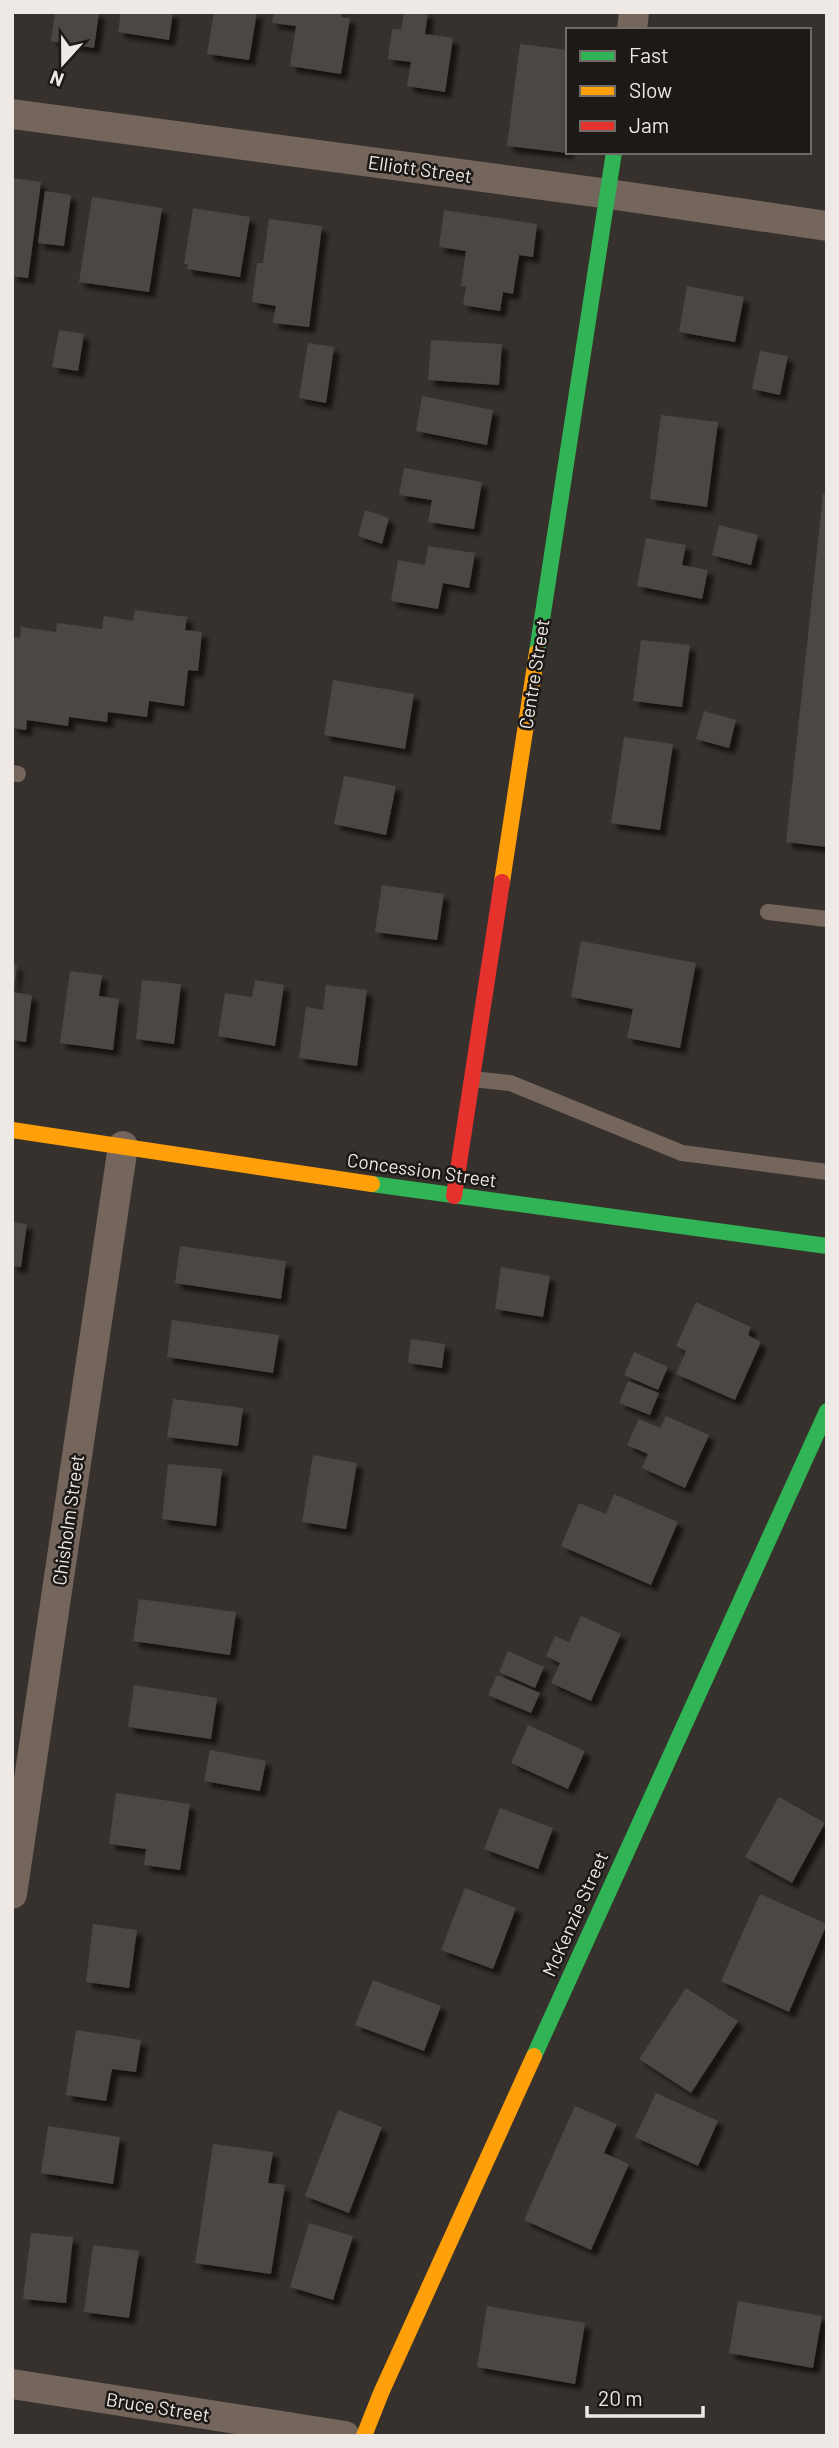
<svg xmlns="http://www.w3.org/2000/svg" width="839" height="2448" font-family="Barlow,sans-serif">
	<style>
		.building { fill: #4c4744; filter: url(#shadow) }
		.lines { fill: none; stroke-linecap: round; stroke-linejoin: round }
		.lane { stroke: #75665d; stroke-width: 16 }
		.street { stroke: #75665d; stroke-width: 30 }
		.fast { stroke: #30b455; stroke-width: 16 }
		.slow { stroke: #ff9f0a; stroke-width: 16 }
		.jam { stroke: #e5322d; stroke-width: 16 }
		.labels { text-anchor: middle; stroke-width: 5; stroke-linejoin: round; paint-order: stroke }
		.street-label { font-size: 19px; fill: #eee9e4; stroke: #1d1916 }
	</style>
	<defs>
		<filter id="shadow"><feDropShadow dx="6" dy="6" stdDeviation="2" flood-color="#0009"/></filter>
	</defs>
	<rect width="100%" height="100%" fill="#36312c"/>
	<g class="building">
		<path d="M55 12H99L94 48 51 41Z"/>
		<path d="M121 12H173L169 40 118 32Z"/>
		<path d="M214 12H257L249 60 207 54Z"/>
		<path d="M274 12H342L341 17 350 18 341 74 290 66 296 26 272 23Z"/>
		<path d="M404 12H428L425 34 453 38 445 92 407 86 411 62 388 59 392 29 401 30Z"/>
		<path d="M520 44 568 50V153L507 146Z"/>
		<path d="M12 178 41 182 28 278 12 276Z"/>
		<path d="M45 191 71 195 64 246 38 243Z"/>
		<path d="M92 197 162 208 149 292 79 282Z"/>
		<path d="M193 208 250 217 240 277 187 269 188 264H184Z"/>
		<path d="M444 210 537 224 533 257 519 255 513 294 503 292 500 311 463 305 466 287 461 286 466 251 439 247Z"/>
		<path d="M269 219 322 226 309 327 273 323 276 306 252 302 257 263H263Z"/>
		<path d="M687 286 744 297 735 342 679 332Z"/>
		<path d="M59 330 84 334 78 371 52 367Z"/>
		<path d="M431 340 502 344 499 385 428 380Z"/>
		<path d="M308 343 334 347 326 403 299 398Z"/>
		<path d="M760 351 788 356 780 395 752 389Z"/>
		<path d="M422 396 493 410 487 445 416 431Z"/>
		<path d="M661 415 718 422 707 507 650 499Z"/>
		<path d="M404 468 482 482 474 529 428 522 432 500 399 495Z"/>
		<path d="M823 494 827 495V847L786 842Z"/>
		<path d="M365 510 389 518 382 544 358 536Z"/>
		<path d="M719 525 758 535 751 565 712 555Z"/>
		<path d="M646 538 686 545 682 565 708 570 702 599 637 586Z"/>
		<path d="M428 546 475 553 469 588 443 583 438 609 391 601 398 560 425 565Z"/>
		<path d="M135 610 187 617 185 630 202 632 198 671 188 670 184 706 149 701 147 717 108 712 107 722 69 717 68 726 27 720 26 730 12 728V637L20 638 21 627 56 632 57 623 102 629 104 616 133 621Z"/>
		<path d="M641 640 690 645 682 707 633 701Z"/>
		<path d="M333 680 414 694 405 749 324 735Z"/>
		<path d="M704 711 736 720 729 748 696 739Z"/>
		<path d="M624 737 673 744 660 830 611 823Z"/>
		<path d="M344 776 396 786 386 835 334 824Z"/>
		<path d="M382 885 444 894 437 940 375 932Z"/>
		<path d="M581 941 696 963 680 1048 627 1038 633 1009 571 997Z"/>
		<path d="M12 964 17 965 14 990H12Z"/>
		<path d="M70 971 102 975 99 996 119 999 113 1050 60 1043Z"/>
		<path d="M142 980 181 984 174 1044 136 1039Z"/>
		<path d="M255 980 284 985 275 1046 218 1036 225 993 252 997Z"/>
		<path d="M326 985 367 990 357 1066 299 1058 306 1007 323 1010Z"/>
		<path d="M12 992 32 995 26 1042 12 1040Z"/>
		<path d="M12 1222 27 1224 21 1267 12 1266Z"/>
		<path d="M180 1246 286 1261 281 1299 175 1283Z"/>
		<path d="M501 1267 550 1276 543 1317 495 1309Z"/>
		<path d="M696 1302 751 1327 748 1335 761 1342 735 1400 676 1374 686 1351 676 1346Z"/>
		<path d="M172 1320 279 1335 273 1373 167 1357Z"/>
		<path d="M411 1339 445 1344 442 1368 408 1363Z"/>
		<path d="M634 1352 668 1367 658 1390 624 1375Z"/>
		<path d="M628 1381 659 1393 650 1415 619 1403Z"/>
		<path d="M173 1399 243 1408 238 1446 167 1437Z"/>
		<path d="M666 1416 709 1435 685 1488 642 1468 648 1454 627 1445 639 1419 660 1428Z"/>
		<path d="M313 1455 357 1463 346 1529 302 1522Z"/>
		<path d="M168 1464 222 1469 216 1526 162 1519Z"/>
		<path d="M614 1494 678 1522 651 1585 561 1546 579 1503 606 1514Z"/>
		<path d="M139 1599 236 1612 230 1655 133 1641Z"/>
		<path d="M581 1616 621 1634 591 1701 551 1683 560 1663 546 1656 555 1636 569 1642Z"/>
		<path d="M508 1651 544 1667 535 1688 499 1672Z"/>
		<path d="M497 1675 540 1693 531 1713 488 1695Z"/>
		<path d="M134 1685 217 1698 211 1739 128 1727Z"/>
		<path d="M528 1725 585 1751 568 1789 511 1763Z"/>
		<path d="M210 1750 266 1761 260 1791 204 1781Z"/>
		<path d="M116 1793 190 1804 180 1870 144 1865 146 1849 109 1844Z"/>
		<path d="M779 1797 825 1823 792 1883 745 1857Z"/>
		<path d="M500 1808 553 1828 538 1869 484 1849Z"/>
		<path d="M465 1888 516 1908 493 1969 441 1950Z"/>
		<path d="M760 1894 827 1924 789 2012 721 1981Z"/>
		<path d="M93 1924 137 1930 129 1988 86 1982Z"/>
		<path d="M373 1980 441 2006 424 2051 355 2025Z"/>
		<path d="M686 1988 738 2021 691 2093 639 2059Z"/>
		<path d="M76 2030 141 2040 136 2072 112 2069 106 2101 66 2095Z"/>
		<path d="M656 2093 718 2121 698 2166 635 2137Z"/>
		<path d="M575 2106 617 2124 604 2153 629 2164 591 2250 524 2220Z"/>
		<path d="M338 2110 382 2127 349 2213 305 2196Z"/>
		<path d="M48 2126 120 2137 113 2184 41 2173Z"/>
		<path d="M213 2144 273 2152 268 2183 285 2185 271 2274 195 2263Z"/>
		<path d="M309 2223 353 2236 333 2300 290 2287Z"/>
		<path d="M31 2233 73 2237 66 2303 23 2299Z"/>
		<path d="M93 2245 139 2251 129 2318 84 2312Z"/>
		<path d="M738 2301 822 2316 813 2368 729 2353Z"/>
		<path d="M487 2306 585 2323 575 2384 477 2367Z"/>
	</g>
	<g class="lines">
		<g class="lane">
			<path d="M12 773 18 774"/>
			<path d="M768 912 827 919"/>
			<path d="M472 1079 510 1083 682 1153 827 1172"/>
		</g>
		<g class="street">
			<path d="M632 30 634 12"/>
			<path d="M12 114 609 194 827 226"/>
			<path d="M12 1894 123 1146"/>
			<path d="M12 2384 345 2436"/>
		</g>
		<g class="fast">
			<path d="M537 652 614 152"/>
			<path d="M372 1184 827 1246"/>
			<path d="M534 2056 827 1411"/>
		</g>
		<g class="slow">
			<path d="M502 882 537 652"/>
			<path d="M12 1130 372 1184"/>
			<path d="M364 2436 381 2393 534 2056"/>
		</g>
		<path class="jam" d="M454 1196 502 882"/>
	</g>
	<g class="labels">
		<g class="street-label">
			<text transform="translate(420 169) rotate(8)" y="7">Elliott Street</text>
			<text transform="translate(534 674) rotate(-81)" y="7">Centre Street</text>
			<text transform="translate(422 1170) rotate(8)" y="7">Concession Street</text>
			<text transform="translate(68 1520) rotate(-82)" y="7">Chisholm Street</text>
			<text transform="translate(575 1914) rotate(-66)" y="7">McKenzie Street</text>
			<text transform="translate(158 2407) rotate(9)" y="7">Bruce Street</text>
		</g>
	</g>
	<rect width="839" height="2448" fill="none" stroke="#eee9e4" stroke-width="28"/>
	<rect x="566" y="28" width="245" height="126" fill="#1d1916" stroke="#716c68" stroke-width="2"/>
	<rect x="580" y="51" width="35" height="10" fill="#30b455" stroke="#716c68" stroke-width="2"/>
	<text x="629" y="63" font-size="21" fill="#eee9e4">Fast</text>
	<rect x="580" y="86" width="35" height="10" fill="#ff9f0a" stroke="#716c68" stroke-width="2"/>
	<text x="629" y="98" font-size="21" fill="#eee9e4">Slow</text>
	<rect x="580" y="121" width="35" height="10" fill="#e5322d" stroke="#716c68" stroke-width="2"/>
	<text x="629" y="133" font-size="21" fill="#eee9e4">Jam</text>
	<g transform="translate(63 63) rotate(201)" stroke="#1d1916" stroke-width="5" paint-order="stroke">
	<path d="M0-5L12 26L0 18L-12 26Z" fill="#eee9e4"/>
	<text y="-10" font-size="19" font-weight="bold" text-anchor="middle" fill="#eee9e4">N</text>
	</g>
	<path d="M587 2406v10h116v-10" fill="none" stroke="#eee9e4" stroke-width="3.5"/>
	<text x="598" y="2406" font-size="21" fill="#eee9e4" stroke="#1d1916" stroke-width="5" paint-order="stroke">20 m</text>
</svg>
